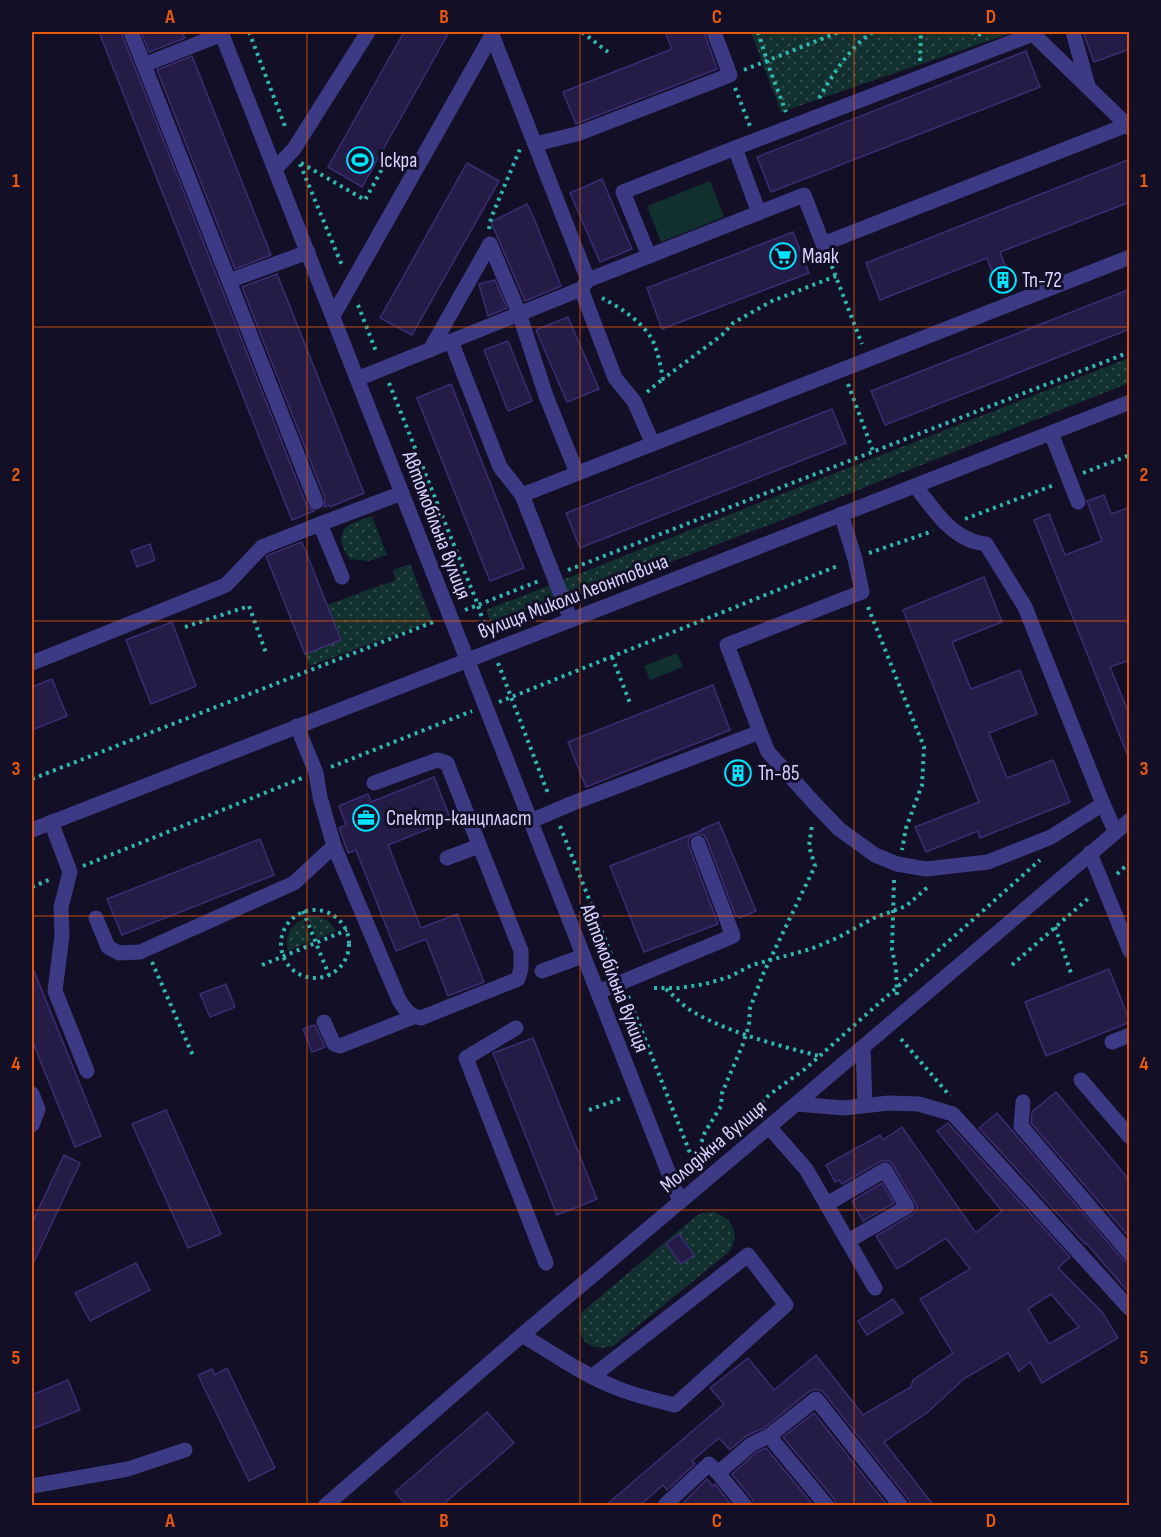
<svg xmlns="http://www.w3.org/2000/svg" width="1161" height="1537" font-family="'Sofia Sans Condensed',sans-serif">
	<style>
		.grass { fill: url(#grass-dots) }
		.park { fill: #12302f }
		.building { fill: #241b47; stroke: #3b2d73; stroke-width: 1.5; fill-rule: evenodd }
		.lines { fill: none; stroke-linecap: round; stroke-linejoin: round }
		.path { stroke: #2fb8b0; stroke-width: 4; stroke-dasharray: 3 4.5; stroke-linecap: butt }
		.minor { stroke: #3d3a85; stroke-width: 15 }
		.grid { fill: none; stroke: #e8590c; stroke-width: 1.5; stroke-opacity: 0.55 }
		.labels { text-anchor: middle; stroke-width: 6; stroke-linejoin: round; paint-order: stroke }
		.poi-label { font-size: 21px; fill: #d9d4ff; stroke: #130f26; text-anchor: start }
		.street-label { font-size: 21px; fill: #d9d4ff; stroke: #130f26 }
		.neatline { fill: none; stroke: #e8590c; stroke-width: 2 }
		.grid-label { font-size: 20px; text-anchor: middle; font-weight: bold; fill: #e8590c }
	</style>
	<defs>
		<pattern id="grass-dots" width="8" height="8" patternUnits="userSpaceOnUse" patternTransform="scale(1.5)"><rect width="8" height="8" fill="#12302f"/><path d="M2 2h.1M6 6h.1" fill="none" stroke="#344d4e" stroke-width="1.8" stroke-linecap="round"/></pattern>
	</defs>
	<rect width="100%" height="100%" fill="#130f26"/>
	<g class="grass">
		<path d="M751 32H1015L781 112Z"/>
		<path d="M1129 358V383L782 520 493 629 486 610Z"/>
		<path d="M372 516 387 555 368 561 350 559C342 549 336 533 349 525 356 521 365 519 372 516Z"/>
		<path d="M410 564 432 621 310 666 305 654 341 640 327 605 395 580 393 570Z"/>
		<path d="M307 916C320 915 329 919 336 931L317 939Z"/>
		<path d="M303 919 311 941 288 951C285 937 289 926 303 919Z"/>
		<path d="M713 1212C733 1218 741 1234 729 1252L613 1346C587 1353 574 1337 582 1312L696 1216 703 1213Z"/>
	</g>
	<g class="park">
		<path d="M710 181 724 217 661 242 647 206Z"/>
		<path d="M677 653 683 667 650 680 644 666Z"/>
	</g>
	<g class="building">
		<path d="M99 32H121L307 506 314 511 292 520Z"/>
		<path d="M141 32H182L185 38 149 52Z"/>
		<path d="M404 32H449L362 187 328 167Z"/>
		<path d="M665 32H704L717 69 576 124 563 92 672 49Z"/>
		<path d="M1083 32H1130V49L1094 62Z"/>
		<path d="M1026 51 1040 87 771 192 757 157Z"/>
		<path d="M192 56 271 255 235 269 157 70Z"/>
		<path d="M1130 159V202L1000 252 1013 286 999 291 987 258 880 300 866 263Z"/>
		<path d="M467 163 499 181 412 335 380 318Z"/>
		<path d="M602 179 632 249 600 262 570 193Z"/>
		<path d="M527 204 533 216 561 286 525 301 491 222Z"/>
		<path d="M793 232 809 273 662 329 647 288Z"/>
		<path d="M277 274 364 493 330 507 329 505 324 507 325 498 242 287Z"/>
		<path d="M495 280 507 308 488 316 479 284Z"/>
		<path d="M1130 289V329L885 425 871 391Z"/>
		<path d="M568 317 599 389 567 402 536 330Z"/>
		<path d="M508 341 532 401 508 411 484 350Z"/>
		<path d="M451 384 524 568 490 581 417 398Z"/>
		<path d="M832 409 846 443 580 548 566 513Z"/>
		<path d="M1104 495 1111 514 1130 507V660L1110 667 1130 716 1129 759 1034 520 1049 514 1065 555 1102 541 1087 501Z"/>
		<path d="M302 542 341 640 305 654 266 556Z"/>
		<path d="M150 544 155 560 137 567 131 551Z"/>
		<path d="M984 577 1002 622 952 642 971 689 1020 670 1037 714 989 733 1007 778 1053 760 1070 802 980 838 978 831 926 852 915 827 979 802 903 610Z"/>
		<path d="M172 622 196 686 151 704 126 640Z"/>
		<path d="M52 679 67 716 32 730V687Z"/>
		<path d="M713 685 730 730 586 787 568 742Z"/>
		<path d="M744 761 750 777 733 785 726 768Z"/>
		<path d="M434 777 451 820 388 845 421 928 457 914 484 982 448 996 426 939 396 951 356 850 348 853 339 828 346 825 339 806 368 794 371 802Z"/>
		<path d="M719 822 756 911 739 918 738 916 736 917 707 840 704 835 695 834 690 837 688 842 689 846 718 924 644 952 610 866 703 830 702 829Z"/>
		<path d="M260 839 274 875 122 935 107 899Z"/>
		<path d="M32 966 101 1136 75 1147 32 1040Z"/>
		<path d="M1109 969 1130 1022 1046 1056 1025 1002Z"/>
		<path d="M226 984 235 1007 210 1017 200 994Z"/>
		<path d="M315 1025 325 1047 312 1052 303 1029Z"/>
		<path d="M533 1038 597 1199 557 1215 493 1053Z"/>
		<path d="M1056 1092 1130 1181V1238L1031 1123 1032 1112Z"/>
		<path d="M166 1110 221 1234 188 1248 132 1124Z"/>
		<path d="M997 1113 1123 1260 1130 1263V1294L1086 1243 1085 1244 979 1128Z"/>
		<path d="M948 1123 1070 1257 1058 1268 1102 1312 1118 1338 1042 1383 1030 1362 1019 1371 1008 1353 965 1378 928 1412 884 1442 934 1506H911L909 1500 824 1393 820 1390 815 1389 810 1391 764 1428 746 1436 730 1450 719 1438 692 1461 695 1464 667 1490 663 1485 639 1506H605L724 1404 710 1388 748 1358 774 1390 816 1355 863 1415 911 1387 913 1380 953 1353 920 1299 970 1269 946 1238 897 1269 876 1236 912 1215 916 1211 917 1206 893 1165 889 1161H881L842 1184 839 1180 835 1182 826 1165 880 1135 883 1140 902 1127 976 1233 1002 1211 937 1131ZM1051 1294 1079 1327 1049 1344 1028 1309Z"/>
		<path d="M64 1155 80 1163 32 1266V1223Z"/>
		<path d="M882 1183 894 1203 863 1221 852 1201Z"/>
		<path d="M679 1234 694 1255 681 1264 666 1244Z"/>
		<path d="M136 1263 150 1290 90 1321 75 1293Z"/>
		<path d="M893 1299 903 1313 867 1335 858 1321Z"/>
		<path d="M227 1368 275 1468 249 1481 198 1375 212 1369 215 1375Z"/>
		<path d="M68 1380 80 1410 32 1429V1395Z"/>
		<path d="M487 1412 514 1443 441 1506H407L395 1492Z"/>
		<path d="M814 1413 888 1506H837L835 1500 783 1437Z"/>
		<path d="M766 1448 814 1506H755L753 1500 732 1474 757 1452Z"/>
		<path d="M707 1479 713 1486 715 1484 732 1506H680Z"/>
	</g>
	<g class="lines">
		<g class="path">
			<path d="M249 32 286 129"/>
			<path d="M582 32 608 52"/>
			<path d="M758 32 770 70 786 112"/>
			<path d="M971 32 982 35"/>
			<path d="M920 61 921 32"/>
			<path d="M744 70 839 32"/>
			<path d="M735 88 750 126"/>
			<path d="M819 98C831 77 852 44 873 32"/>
			<path d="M301 163 365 200 387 160"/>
			<path d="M300 164 343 268"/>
			<path d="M489 229 491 218 520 149"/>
			<path d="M829 259 862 344"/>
			<path d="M602 298C621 308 647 324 655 346 659 357 661 368 663 379L722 335 733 323 772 301 836 276"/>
			<path d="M358 305 377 354"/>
			<path d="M389 383 478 605 539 581"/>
			<path d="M848 384 873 451"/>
			<path d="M647 392 663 379"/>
			<path d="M1083 473 1130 455"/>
			<path d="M965 519 1054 485"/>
			<path d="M869 553 933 531"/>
			<path d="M568 570 1130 352"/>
			<path d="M868 607 924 747 922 785 906 828 902 850"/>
			<path d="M465 610 478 605 488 637"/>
			<path d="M185 627 249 606 266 653"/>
			<path d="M612 657 630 703"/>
			<path d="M498 663 549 796"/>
			<path d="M499 702 840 565"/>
			<path d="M331 767 472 711"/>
			<path d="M32 779 436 621"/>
			<path d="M560 826 616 967"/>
			<path d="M83 866 302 778"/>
			<path d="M1117 874 1130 862"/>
			<path d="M894 880 892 950 896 968 897 998"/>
			<path d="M32 887 51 879"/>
			<circle cx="315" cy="944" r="34"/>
			<path d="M303 911 329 975"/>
			<path d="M1055 927 1071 973"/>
			<path d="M152 962 194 1058"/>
			<path d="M262 965 347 930"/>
			<path d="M1012 965 1091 896"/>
			<path d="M654 988H679L705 984 729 977 752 965 811 949 837 938 874 918 906 906 929 886"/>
			<path d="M666 989C675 997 684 1007 695 1013 733 1034 777 1045 819 1056"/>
			<path d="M628 996 694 1163"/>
			<path d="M901 1039 950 1096"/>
			<path d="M589 1110 622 1098"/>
			<path d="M736 1130 769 1095 805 1069 1040 860"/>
			<path d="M694 1163 705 1132 721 1106 722 1093 743 1044 749 1025 750 1008 764 972 815 866 809 846 812 825"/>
		</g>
		<g class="minor">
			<path d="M131 32 316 502"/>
			<path d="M221 32 680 1202"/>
			<path d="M491 32 588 280"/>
			<path d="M1031 32 1130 128"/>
			<path d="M1073 32 1088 86"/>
			<path d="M144 65 222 34"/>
			<path d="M535 144 577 134 730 75 714 32"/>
			<path d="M275 169 294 149 368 32"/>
			<path d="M759 213 735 148 1033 34"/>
			<path d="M649 256 623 192 735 148"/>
			<path d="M229 281 308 252"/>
			<path d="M581 289 615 378 634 401 653 444"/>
			<path d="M333 316 492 35"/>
			<path d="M451 341 500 467 522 495 571 620"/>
			<path d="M430 350 490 244 519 313 546 396 577 473"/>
			<path d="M357 379 581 289 588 280 804 195 823 244 1127 125"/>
			<path d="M1051 433 1078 502"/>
			<path d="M915 486C930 504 945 529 968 539 973 542 980 543 986 544L1025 607 1103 804 1115 831"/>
			<path d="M522 495 1130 257"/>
			<path d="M342 577 320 524 402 493"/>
			<path d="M32 663 226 585 262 547 320 524"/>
			<path d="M760 732 768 752 817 806 839 829 875 855 897 864 926 869 988 862 1051 837 1103 804"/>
			<path d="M531 821 573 803 760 732 727 645 862 592 855 559 841 514"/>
			<path d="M51 822 70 872 61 907 62 935 55 991 87 1071"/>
			<path d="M32 830 1130 402"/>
			<path d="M334 846 399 1000C405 1009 409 1016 421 1018L518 979 521 968V951L447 763 437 760 374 783"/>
			<path d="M1090 853 1130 951"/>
			<path d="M447 858 479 846"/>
			<path d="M96 918 108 947 119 953 140 952 294 883 334 846 320 797 316 773 297 726"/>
			<path d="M542 971 583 956"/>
			<path d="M598 992 733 936 698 843"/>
			<path d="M324 1022 334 1044 340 1046 413 1017"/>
			<path d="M516 1028 466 1058 546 1263"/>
			<path d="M1112 1042 1130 1035"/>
			<path d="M863 1047 865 1105"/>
			<path d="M1081 1080 1130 1137"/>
			<path d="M32 1094 38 1109 32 1125"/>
			<path d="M1023 1102 1021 1126 1130 1254"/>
			<path d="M796 1104 844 1108 889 1103 919 1104 953 1114 1130 1309"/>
			<path d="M769 1127 806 1169 875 1288"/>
			<path d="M827 1204 885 1170 907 1207 848 1241"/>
			<path d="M522 1335C551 1352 580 1373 612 1386 632 1395 654 1400 675 1405L786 1305 748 1255 593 1376"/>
			<path d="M32 1486 128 1469 185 1450"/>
			<path d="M325 1506 522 1335 796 1104 1130 820"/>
			<path d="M667 1506 666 1504 709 1464 718 1473"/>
			<path d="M745 1506 718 1473 752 1444 769 1436"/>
			<path d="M827 1506 769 1436 816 1399 901 1506"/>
		</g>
	</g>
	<path class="grid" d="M307 32V1506M580 32V1506M854 32V1506M32 327H1130M32 621H1130M32 916H1130M32 1210H1130"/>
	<defs>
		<g id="stadium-ring" transform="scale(1.35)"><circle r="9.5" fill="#130f26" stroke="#00e5ff" stroke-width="1.5"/><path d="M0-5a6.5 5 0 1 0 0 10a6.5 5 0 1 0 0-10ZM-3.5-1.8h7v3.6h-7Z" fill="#00e5ff"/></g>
		<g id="supermarket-ring" transform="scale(1.35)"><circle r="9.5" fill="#130f26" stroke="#00e5ff" stroke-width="1.5"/><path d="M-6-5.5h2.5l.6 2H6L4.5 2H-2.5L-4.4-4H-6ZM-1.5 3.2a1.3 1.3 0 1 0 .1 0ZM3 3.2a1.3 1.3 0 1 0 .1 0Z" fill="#00e5ff"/></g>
		<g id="building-ring" transform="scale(1.35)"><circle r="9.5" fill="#130f26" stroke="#00e5ff" stroke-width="1.5"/><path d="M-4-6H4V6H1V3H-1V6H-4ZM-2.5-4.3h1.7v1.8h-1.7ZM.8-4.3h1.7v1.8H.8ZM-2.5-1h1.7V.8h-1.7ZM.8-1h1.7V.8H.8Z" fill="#00e5ff"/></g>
		<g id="office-ring" transform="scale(1.35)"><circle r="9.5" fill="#130f26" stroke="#00e5ff" stroke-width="1.5"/><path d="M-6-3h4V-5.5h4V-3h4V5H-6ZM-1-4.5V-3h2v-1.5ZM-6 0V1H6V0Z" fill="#00e5ff"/></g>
	</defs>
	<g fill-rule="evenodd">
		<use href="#stadium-ring" x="360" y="160"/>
		<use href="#supermarket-ring" x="783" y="256"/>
		<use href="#building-ring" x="1003" y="280"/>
		<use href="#building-ring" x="738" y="773"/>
		<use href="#office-ring" x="366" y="818"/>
	</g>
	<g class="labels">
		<g class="poi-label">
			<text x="380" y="167">Іскра</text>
			<text x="802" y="263">Маяк</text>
			<text x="1022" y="287">Тп-72</text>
			<text x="758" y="780">Тп-85</text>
			<text x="386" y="825">Спектр-канцпласт</text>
		</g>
		<g class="street-label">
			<text transform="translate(437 525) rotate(69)" y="7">Автомобільна вулиця</text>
			<text transform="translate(573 596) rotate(-21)" y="7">вулиця Миколи Леонтовича</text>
			<text transform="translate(615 978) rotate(69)" y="7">Автомобільна вулиця</text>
			<text transform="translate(713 1146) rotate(-40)" y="7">Молодіжна вулиця</text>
		</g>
	</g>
	<rect width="1161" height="1537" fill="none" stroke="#130f26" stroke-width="66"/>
	<rect x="33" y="33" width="1095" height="1471" class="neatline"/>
	<g class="grid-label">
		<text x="170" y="23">A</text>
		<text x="444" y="23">B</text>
		<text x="717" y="23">C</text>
		<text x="991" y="23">D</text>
		<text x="16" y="187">1</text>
		<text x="1144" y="187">1</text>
		<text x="16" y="481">2</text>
		<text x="1144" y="481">2</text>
		<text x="16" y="775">3</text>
		<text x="1144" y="775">3</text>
		<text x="16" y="1070">4</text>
		<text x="1144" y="1070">4</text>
		<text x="16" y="1364">5</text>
		<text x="1144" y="1364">5</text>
		<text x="170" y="1527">A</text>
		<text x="444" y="1527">B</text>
		<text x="717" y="1527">C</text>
		<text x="991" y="1527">D</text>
	</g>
</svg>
